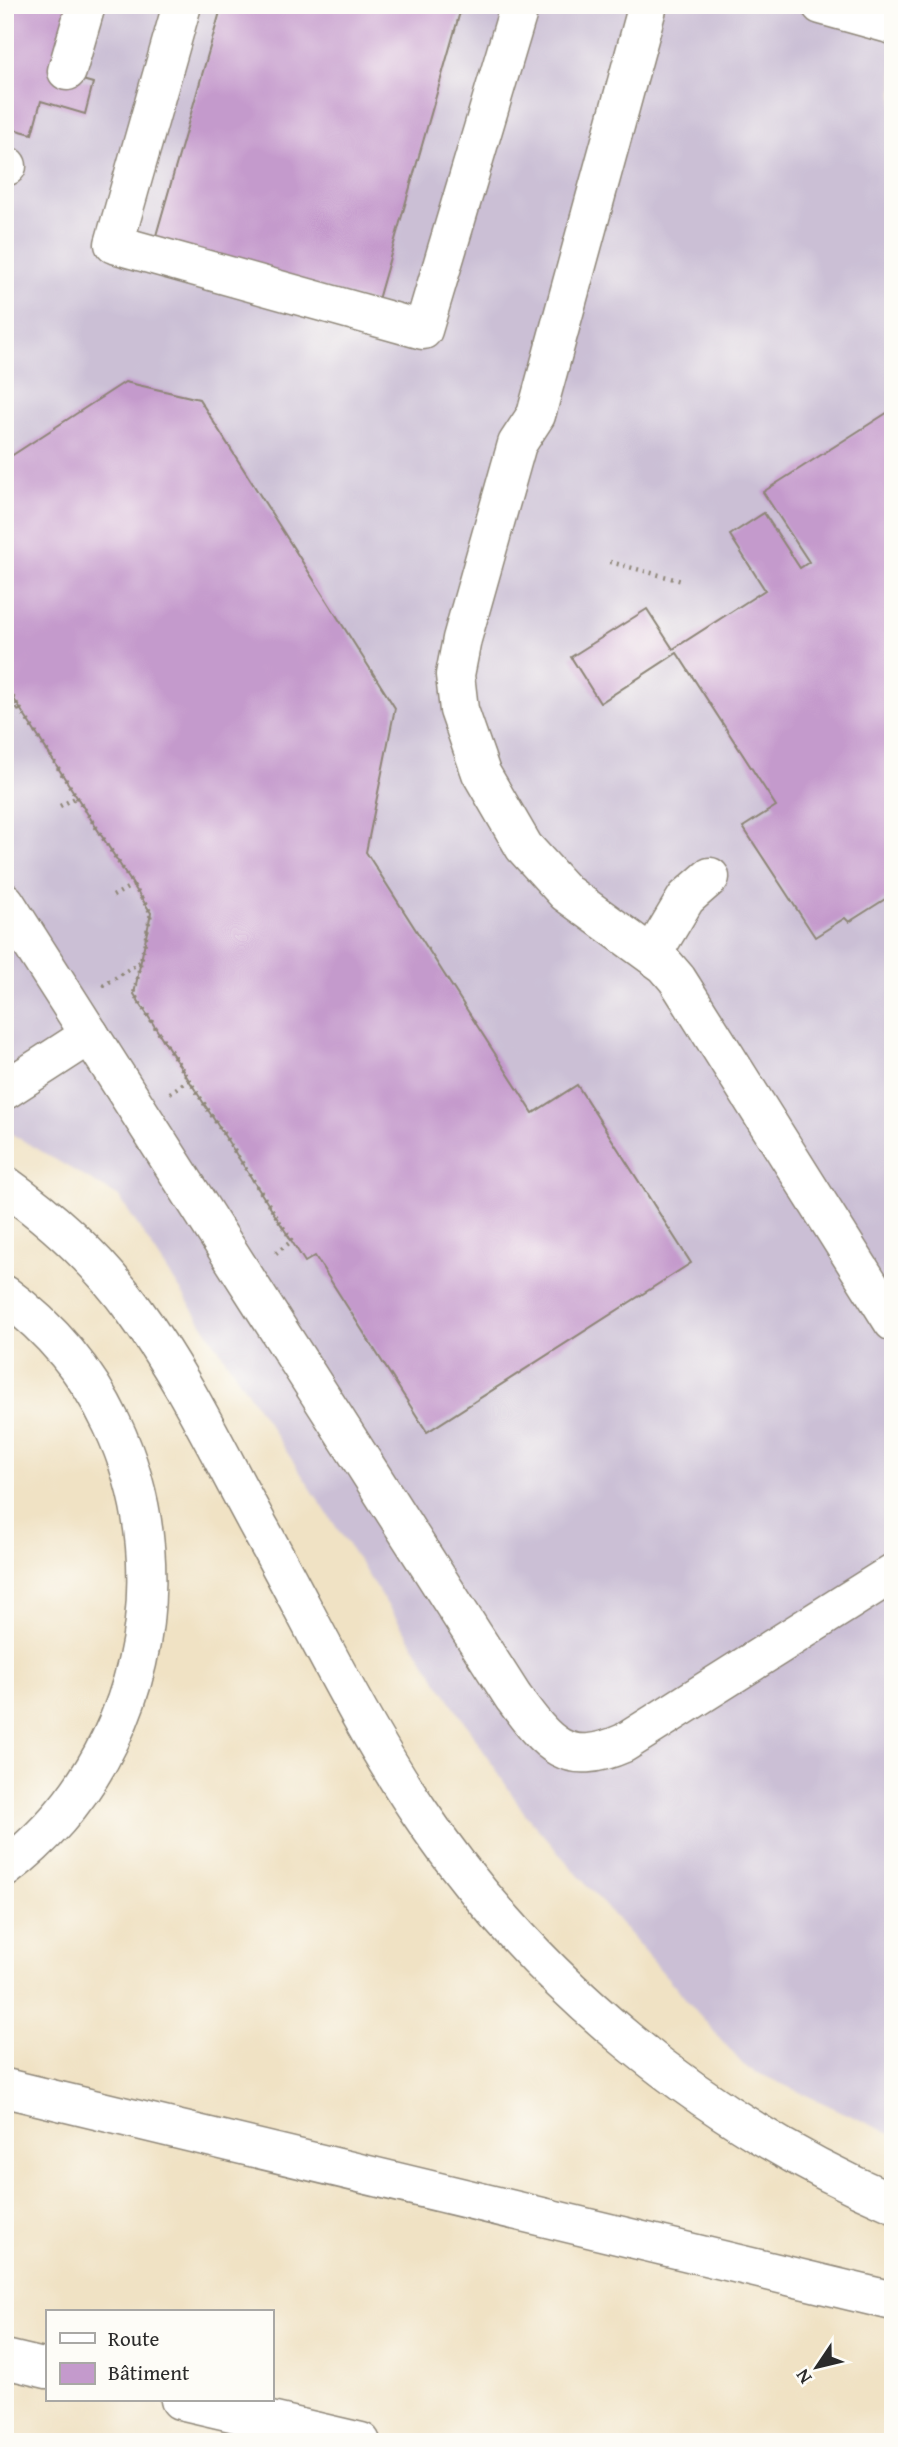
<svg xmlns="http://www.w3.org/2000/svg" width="898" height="2447" font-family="'Gentium Book Plus',serif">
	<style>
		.industrial { fill: #cbbfd5 }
		.building { fill: #c49acc }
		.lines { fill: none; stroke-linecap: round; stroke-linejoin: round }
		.minor-casing { stroke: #8e8678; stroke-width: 41 }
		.major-casing { stroke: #8e8678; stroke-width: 41 }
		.highway-casing { stroke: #8e8678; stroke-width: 41 }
		.path { stroke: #8e8678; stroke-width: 4.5; stroke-dasharray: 2 5; stroke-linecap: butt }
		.minor { stroke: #fff; stroke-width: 38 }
		.major { stroke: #fff; stroke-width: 38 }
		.highway { stroke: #fff; stroke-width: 38 }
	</style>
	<rect width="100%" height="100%" fill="#fdfcf7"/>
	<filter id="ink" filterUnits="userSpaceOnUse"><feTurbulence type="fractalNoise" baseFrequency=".0143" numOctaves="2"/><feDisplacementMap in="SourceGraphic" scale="14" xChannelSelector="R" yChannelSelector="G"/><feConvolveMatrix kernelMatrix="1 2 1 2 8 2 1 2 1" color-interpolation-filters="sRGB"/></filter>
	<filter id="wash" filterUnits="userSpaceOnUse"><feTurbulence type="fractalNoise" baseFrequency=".00686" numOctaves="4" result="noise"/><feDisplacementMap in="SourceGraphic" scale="28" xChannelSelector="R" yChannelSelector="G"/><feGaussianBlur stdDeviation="1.57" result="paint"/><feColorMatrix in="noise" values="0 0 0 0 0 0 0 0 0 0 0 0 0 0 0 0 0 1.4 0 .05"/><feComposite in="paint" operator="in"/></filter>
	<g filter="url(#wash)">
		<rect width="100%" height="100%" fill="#f0e2c4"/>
		<path class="industrial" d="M5 5H893V2135L745 2067 525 1814 119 1197 5 1130Z"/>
		<g id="blocks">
			<g class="building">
				<path d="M5 5H72L54 72 93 83 85 114 41 101 32 134 5 127 11 90 5 88Z"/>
				<path d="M222 5H462L377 303 155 239Z"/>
				<path d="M125 382 199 399 395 708 366 852 533 1113 577 1085 691 1263 427 1432 315 1256 305 1262 134 994 151 913 5 685V460Z"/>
				<path d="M893 409V894L849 922 845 918 815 937 743 827 776 806 677 653 600 703 571 657 647 609 673 649 765 590 730 535 764 513 800 568 809 562 763 492Z"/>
			</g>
		</g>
	</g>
	<g filter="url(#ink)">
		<use href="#blocks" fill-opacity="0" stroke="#8e8678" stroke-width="2"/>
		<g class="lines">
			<g class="minor-casing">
				<g id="minor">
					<path d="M182 5 114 244 423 330 520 5"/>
					<path d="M648 5 536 415 517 444 462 639 455 675 459 710 481 773 524 847 566 893 665 965 677 979 893 1322"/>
					<path d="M821 5 893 25"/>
					<path d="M67 71 86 5"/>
					<path d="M5 166H7"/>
					<path d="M5 902 513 1697C547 1743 565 1769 624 1743L893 1573"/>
					<path d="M652 955 686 898 710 877"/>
					<path d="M5 1090 90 1035"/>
				</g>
			</g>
			<g class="major-casing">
				<path id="major" d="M5 1185C54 1220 99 1261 134 1310 184 1378 221 1458 262 1532 313 1625 359 1722 418 1810 533 1982 703 2121 893 2203"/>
			</g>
			<g class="highway-casing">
				<g id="highway">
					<path d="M5 1295C196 1434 191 1728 5 1868"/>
					<path d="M5 2088 893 2301"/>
					<path d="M5 2359 47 2369"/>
					<path d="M180 2400 361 2442"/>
				</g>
			</g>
			<g class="path">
				<path d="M610 562 682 581"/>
				<path d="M5 685 151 913 134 994 292 1241 276 1253"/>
				<path d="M5 718 20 708"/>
				<path d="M60 806 77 797"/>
				<path d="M113 896 133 885"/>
				<path d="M103 986 140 962"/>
				<path d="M170 1093 188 1080"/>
			</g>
			<use href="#minor" class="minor"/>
			<use href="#major" class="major"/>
			<use href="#highway" class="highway"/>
		</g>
	</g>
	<rect width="898" height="2447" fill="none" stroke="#fdfcf7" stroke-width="28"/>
	<rect x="46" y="2310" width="228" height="91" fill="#fdfcf7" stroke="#a9a8a5" stroke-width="2"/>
	<rect x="60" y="2333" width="35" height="10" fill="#ffffff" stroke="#a9a8a5" stroke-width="2"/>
	<text x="108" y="2346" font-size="21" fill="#2b2b2b">Route</text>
	<rect x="60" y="2363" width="35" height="21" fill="#c49acc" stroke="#a9a8a5" stroke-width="2"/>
	<text x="108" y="2380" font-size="21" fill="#2b2b2b">Bâtiment</text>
	<g transform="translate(817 2367) rotate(235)" stroke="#fdfcf7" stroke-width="5" paint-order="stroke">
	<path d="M0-5L12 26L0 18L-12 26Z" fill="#2b2b2b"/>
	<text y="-10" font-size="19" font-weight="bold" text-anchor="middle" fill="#2b2b2b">N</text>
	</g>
</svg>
